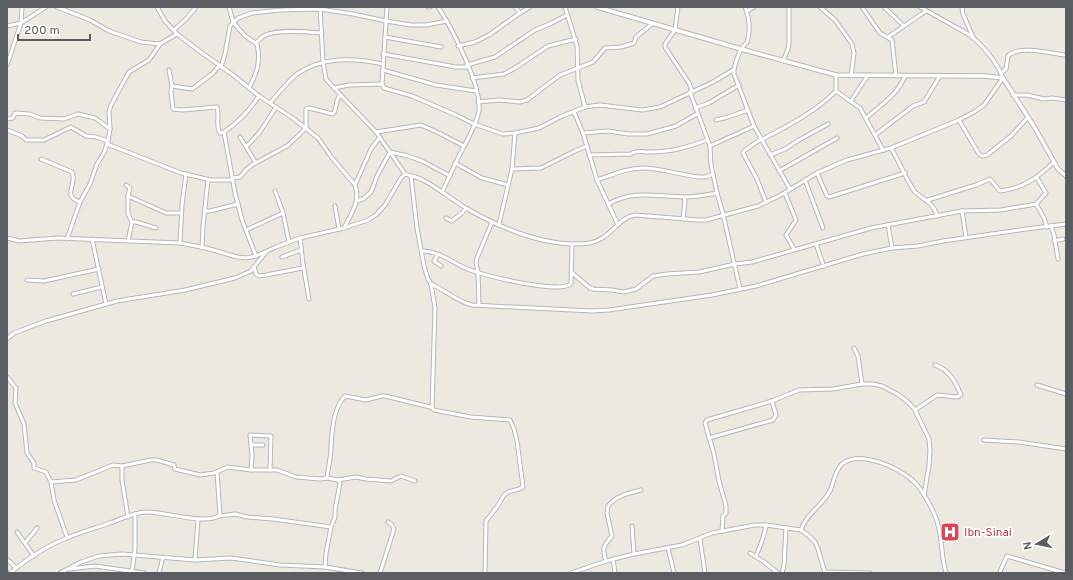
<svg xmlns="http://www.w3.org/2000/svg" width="1073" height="580" font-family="Overpass,sans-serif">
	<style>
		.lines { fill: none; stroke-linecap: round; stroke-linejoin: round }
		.minor-casing { stroke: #b4b7bb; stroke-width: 5 }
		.tertiary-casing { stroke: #b4b7bb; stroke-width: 5.5 }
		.minor { stroke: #fff; stroke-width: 3 }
		.tertiary { stroke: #fff; stroke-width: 3.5 }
		.labels { text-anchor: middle; stroke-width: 3.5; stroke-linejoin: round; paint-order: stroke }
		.health-label { font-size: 12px; fill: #be3a42; stroke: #fff; text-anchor: start }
	</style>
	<rect width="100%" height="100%" fill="#ece9e1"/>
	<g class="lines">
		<g class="minor-casing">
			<g id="minor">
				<path d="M57 7 90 20 109 31 141 42 160 44 177 34"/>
				<path d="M157 7 165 21 177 34 202 53 233 75 259 96 294 119 318 138 332 158 355 185C361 201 351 214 344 228"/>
				<path d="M229 7 233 22 245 36 257 44C261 61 257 73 249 88"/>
				<path d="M320 7 323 63 326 79 334 88 376 132 405 174"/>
				<path d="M428 7H430"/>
				<path d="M438 7C452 28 482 86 479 111 476 126 466 142 459 156 453 168 448 180 442 192"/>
				<path d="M515 7 520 13 530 7"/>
				<path d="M565 7 577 46 578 80 585 107"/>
				<path d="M678 7 675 30 665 44V47L689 83 692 91"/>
				<path d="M745 7C749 16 751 32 747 42 745 44 743 47 741 49 738 56 733 66 734 74L754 126 790 189"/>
				<path d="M820 7 835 20 852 44 854 53 851 76"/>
				<path d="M862 7 880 33 892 40 896 76"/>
				<path d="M884 7 904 26"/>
				<path d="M962 7 963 14 973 37"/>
				<path d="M747 11 754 7"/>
				<path d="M7 26 21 23 46 7"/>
				<path d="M174 30 187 18 196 7"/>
				<path d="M385 37 441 47"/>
				<path d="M888 37 926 11"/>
				<path d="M256 43C259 40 262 36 266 35 278 29 308 32 322 33"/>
				<path d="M458 46 475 42 489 35 520 13"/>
				<path d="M383 54 456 67H468"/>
				<path d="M783 61 788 49 789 43V7"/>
				<path d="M7 65 21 23 22 7"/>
				<path d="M467 65 495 57 535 30 552 23 567 15"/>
				<path d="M221 67 225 54 230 26 238 18 252 13 281 10 320 9 353 14 386 21 411 25H426L447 21"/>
				<path d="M169 70 172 86 171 92 173 109 182 110 217 107C220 115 215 125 220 133L224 132"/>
				<path d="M383 70 436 85 476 91"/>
				<path d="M1001 73 1006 69 1008 56C1018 45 1050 53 1064 55"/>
				<path d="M836 75V91L860 108 883 150"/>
				<path d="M472 78 504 74 515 68 548 46 576 39"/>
				<path d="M382 84 387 7"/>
				<path d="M172 86 192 89 212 74 219 66"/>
				<path d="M334 88 349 85 382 84 384 88 412 96 456 115 474 124 503 134 515 133 539 128 560 117 585 107 592 106 600 105 642 110 660 107 713 82 733 70"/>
				<path d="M690 92 710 146 711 165 717 193 723 214 740 289"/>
				<path d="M1013 95H1027L1044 99 1052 98 1066 100"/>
				<path d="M851 101 868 75"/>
				<path d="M478 102 499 100 520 102 527 100 560 75 593 62 605 48 621 47 634 43 636 37 652 24"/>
				<path d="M270 103C277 95 289 80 297 74 323 56 354 58 383 64"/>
				<path d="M695 108 709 103 739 85"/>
				<path d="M574 112 583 133 597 180 618 225"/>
				<path d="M866 118C881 105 898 94 905 76"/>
				<path d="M7 119 13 118 15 113 30 114 40 118 64 119 78 114 95 118 110 129"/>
				<path d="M716 120 728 117 748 110"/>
				<path d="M959 120 979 154 982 156 987 155 1011 136 1028 117"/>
				<path d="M7 130 22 136 26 140H44L71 127 86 136 96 137 108 141"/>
				<path d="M376 132 421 125 439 133 464 146"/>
				<path d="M583 133 608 131 628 134H647L676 126 697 114"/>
				<path d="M875 135 913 106 924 102 940 76"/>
				<path d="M240 137 256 163"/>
				<path d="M761 139 744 151 743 153 757 179 766 202"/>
				<path d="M761 140C788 126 815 112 836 91"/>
				<path d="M107 144 181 173 211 180H233"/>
				<path d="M710 146 754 126"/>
				<path d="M246 147 260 132 276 107"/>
				<path d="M891 148C898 159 908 183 915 192 924 200 934 203 937 216"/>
				<path d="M589 155 631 154C636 150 643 152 649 152 672 152 685 148 707 140"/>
				<path d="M770 155 785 149 799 140 828 124"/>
				<path d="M41 159 72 172C78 184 61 196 80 202"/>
				<path d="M455 163 482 178 508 185"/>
				<path d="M512 169 541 168 575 151 587 146"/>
				<path d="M779 171 837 138"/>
				<path d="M817 173 827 196 829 197 905 173"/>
				<path d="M411 176 417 228 424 266 428 279 431 284 435 308 432 408 434 410 471 417 510 420 514 429 517 441 523 487 519 489 508 492 504 495 497 507 486 521 485 573"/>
				<path d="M233 178 240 177 246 170 252 165 287 146 299 135 306 128V109L309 108 333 114C338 108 334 100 341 95"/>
				<path d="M597 180C612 175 627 168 643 168 661 168 680 175 699 177H706L713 174"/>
				<path d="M805 180 823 228"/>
				<path d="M126 185 130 188 128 195V214L132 222 128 241"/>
				<path d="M355 185 371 149 380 137"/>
				<path d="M275 191 283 213 289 242"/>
				<path d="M785 193 796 220 786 235 794 249"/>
				<path d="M128 196 166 213H181"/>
				<path d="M928 200 976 185 990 179 1000 191C1023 189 1038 177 1054 162"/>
				<path d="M357 201 363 199 371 192 377 176 390 152 408 156 422 161 450 176"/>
				<path d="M608 204C636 189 656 197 685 197 696 197 706 195 717 193"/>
				<path d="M1036 204 1046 193 1037 178"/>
				<path d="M335 206 339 229"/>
				<path d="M205 211H210L238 204"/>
				<path d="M962 211 966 237"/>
				<path d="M446 218 452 221C457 216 463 214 466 208"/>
				<path d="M683 219 685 201 684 197"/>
				<path d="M132 222H136L156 228"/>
				<path d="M499 224 512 169 515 133"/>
				<path d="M888 225 892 248"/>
				<path d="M1051 226 1054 235 1058 259"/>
				<path d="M246 230 283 213"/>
				<path d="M7 238 19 241 57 238 180 243 206 248 237 257 246 258 256 256 276 247 300 238 344 228 368 220 376 215 385 205 401 178 405 174C411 176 417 177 423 180 438 188 451 199 466 208 500 228 549 249 590 243 611 239 617 218 635 215L698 220H706L758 206 781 195 817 173 847 160 891 148 959 120 974 112 984 105 1003 78C997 62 982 44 968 34L920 7"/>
				<path d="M300 238 303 264 309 299"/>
				<path d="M67 239 80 202 90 184 97 164 104 153 108 141 110 129 109 112 111 105 129 72 149 60 160 44"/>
				<path d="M92 239 106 304"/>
				<path d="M1054 241 1063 239"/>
				<path d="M180 243 182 205 186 174"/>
				<path d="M816 244 824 267"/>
				<path d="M202 248 203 226 208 180"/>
				<path d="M422 251C441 251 453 264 470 270 487 276 558 294 571 284L572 244"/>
				<path d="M438 254 434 261 441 266"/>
				<path d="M256 256 242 220 235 193 224 132C239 122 249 111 259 96"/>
				<path d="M282 257 301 250"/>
				<path d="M254 267 256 274 259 276 266 275 303 268"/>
				<path d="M571 272 590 288 593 289 612 290 624 292 636 289 653 276 667 274 699 272 735 264 752 262 871 228 962 211 1001 210 1036 204 1044 218 1047 227"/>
				<path d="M27 280 44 281 99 269"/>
				<path d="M431 284C445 290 458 302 472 305L592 311 609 310 712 295 756 286 863 254 892 248 918 246 943 241 1026 229 1066 224"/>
				<path d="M73 294 102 287"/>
				<path d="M479 305 478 272 476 263 477 258 492 222"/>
				<path d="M7 339 14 333 46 321 117 301 185 290 235 278 251 271 266 252"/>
				<path d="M854 348 858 356 862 384"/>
				<path d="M7 377 16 388 15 403 24 424 27 453 34 463V468L46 472 51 482 54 500 67 537"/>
				<path d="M1037 385 1066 394"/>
				<path d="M915 410 937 395 957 397 961 395C956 383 949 369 935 365"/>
				<path d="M709 438 773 420 776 415 772 401"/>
				<path d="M984 440 1019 442 1066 449"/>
				<path d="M252 445H263"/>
				<path d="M122 466V480L128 517"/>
				<path d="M251 470 252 455 250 435 271 436 270 470"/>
				<path d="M327 478C328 468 331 457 331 447 332 431 333 410 344 397L345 396 366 400 382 396H385L430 407"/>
				<path d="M338 480 356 477 366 479 391 481 401 476 415 481"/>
				<path d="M51 482 76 480 113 465 122 466 151 460H157L174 465 175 469 200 475 214 473 228 467 251 470H277L296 477 320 479 327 478 338 480 340 483 335 510V517L331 527 326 553 325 567"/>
				<path d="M219 516 235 514 247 517 273 519 331 527"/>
				<path d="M632 526 634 554"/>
				<path d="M801 530C806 514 822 506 830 491 834 482 835 470 842 464 860 449 898 468 912 480 921 487 928 501 933 511 943 531 940 552 946 573"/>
				<path d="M722 531 723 516 726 513V506L719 481 714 454 705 423 707 420 772 401 799 390 833 389 862 384H873L882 386 899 395 910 404 915 410 929 439 930 451 929 466 924 495"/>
				<path d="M17 532 34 556"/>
				<path d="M700 539 705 573"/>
				<path d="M25 543 37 528"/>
				<path d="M668 548 674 573"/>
				<path d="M750 553 764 562 778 573"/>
				<path d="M756 556C760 546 765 535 766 525"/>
				<path d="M613 559 615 573"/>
				<path d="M7 560 9 561 16 568"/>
				<path d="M195 560 198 519"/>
				<path d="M606 561C602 548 603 546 612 536L607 513 608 506C615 496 629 493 641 490"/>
				<path d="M70 569 95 566 144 573"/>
				<path d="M132 571 135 549V514"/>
				<path d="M825 572 870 573"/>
				<path d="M10 573C27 559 46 546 67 538 81 532 96 528 110 523 121 519 133 513 145 512 163 511 207 526 220 515L217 472"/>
				<path d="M60 573 81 562 99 556 122 554 195 560 231 558 280 565 325 567 362 573"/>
				<path d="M159 573 163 557"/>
				<path d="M380 573 394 529 392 525 388 522"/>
				<path d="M571 573 606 561 634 554 682 545 712 533 755 525H766L801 530 809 536 815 542 818 549 825 573"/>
				<path d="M782 573 784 566 786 528"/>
				<path d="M1000 573 1001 569 1007 556 1065 573"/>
			</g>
		</g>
		<g class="tertiary-casing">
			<path id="tertiary" d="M597 7 741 49 836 75 985 76 1003 78 1035 128 1058 169 1066 176"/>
		</g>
		<use href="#minor" class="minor"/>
		<use href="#tertiary" class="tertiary"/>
	</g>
	<defs>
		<g id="hospital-square" transform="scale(1)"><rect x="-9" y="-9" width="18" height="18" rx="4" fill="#e0444e" stroke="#fff"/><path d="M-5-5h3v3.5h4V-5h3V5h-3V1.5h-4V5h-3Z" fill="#fff"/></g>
	</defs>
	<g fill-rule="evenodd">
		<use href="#hospital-square" x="950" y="532"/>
	</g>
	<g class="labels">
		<g class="health-label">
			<text x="964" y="536">Ibn-Sinai</text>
		</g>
	</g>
	<rect width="1073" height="580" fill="none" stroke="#5a5d61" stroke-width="16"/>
	<g transform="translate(1037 544) rotate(260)" stroke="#ffffff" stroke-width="3" paint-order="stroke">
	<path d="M0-3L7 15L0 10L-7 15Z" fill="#5a5d61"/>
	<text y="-6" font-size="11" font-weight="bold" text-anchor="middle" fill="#5a5d61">N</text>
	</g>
	<path d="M18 34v6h72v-6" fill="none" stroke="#5a5d61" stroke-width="2"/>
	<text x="24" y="34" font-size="12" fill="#5a5d61" stroke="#ffffff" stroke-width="3" paint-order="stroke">200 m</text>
</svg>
